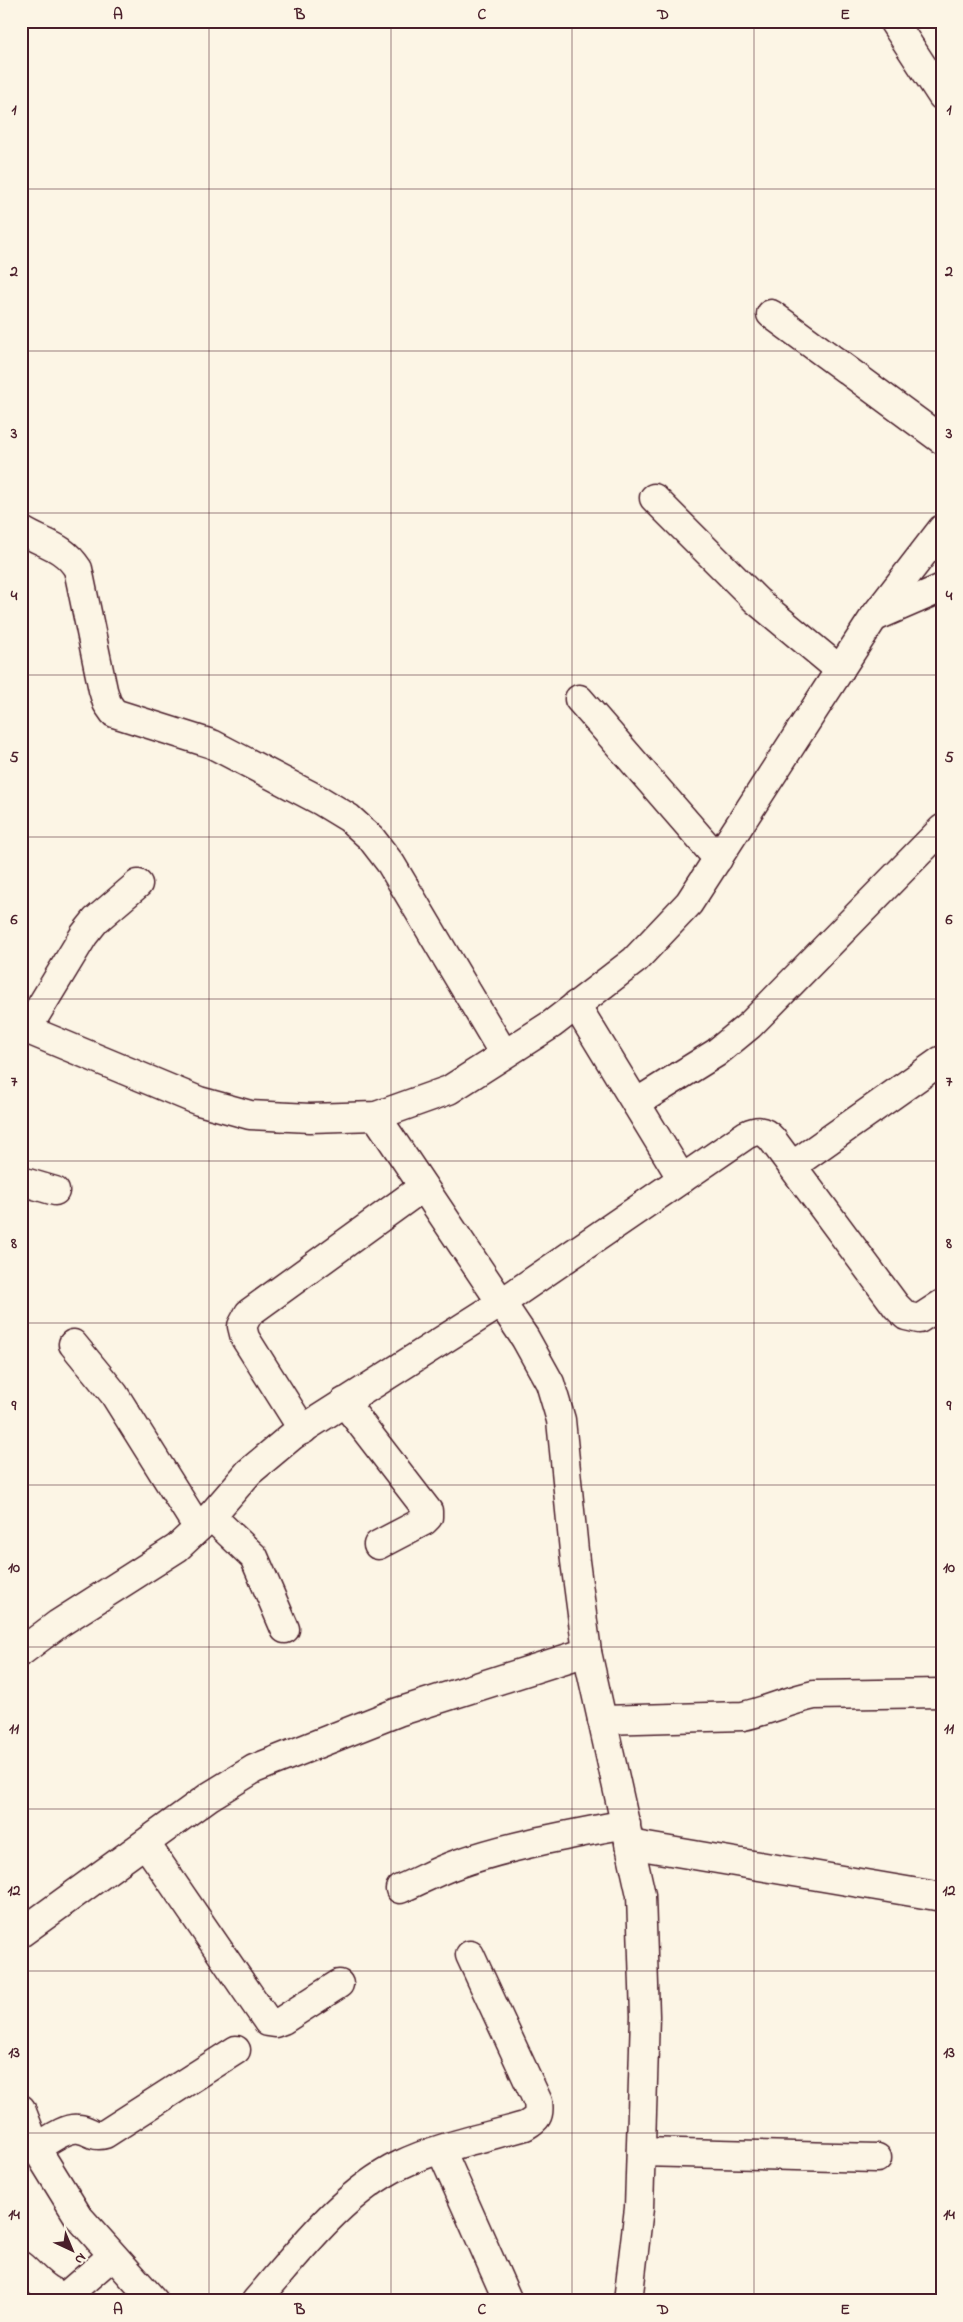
<svg xmlns="http://www.w3.org/2000/svg" width="963" height="2322" font-family="'Indie Flower',sans-serif">
	<style>
		.lines { fill: none; stroke-linecap: round; stroke-linejoin: round }
		.street-casing { stroke: #4a1f2b; stroke-width: 31 }
		.street { stroke: #fcf5e5; stroke-width: 28 }
		.grid { fill: none; stroke: #4a1f2b; stroke-width: 1; stroke-opacity: 0.55 }
		.neatline { fill: none; stroke: #4a1f2b; stroke-width: 2 }
		.grid-label { font-size: 16px; text-anchor: middle; font-weight: bold; fill: #4a1f2b }
	</style>
	<rect width="100%" height="100%" fill="#fcf5e5"/>
	<filter id="ink" filterUnits="userSpaceOnUse"><feTurbulence type="fractalNoise" baseFrequency=".02" numOctaves="2"/><feDisplacementMap in="SourceGraphic" scale="10" xChannelSelector="R" yChannelSelector="G"/><feConvolveMatrix kernelMatrix="1 2 1 2 8 2 1 2 1" color-interpolation-filters="sRGB"/></filter>
	<g filter="url(#ink)">
		<g class="lines">
			<g class="street-casing">
				<g id="street">
					<path d="M893 21 942 96"/>
					<path d="M771 314 942 440"/>
					<path d="M654 498 757 601 840 670"/>
					<path d="M21 530C43 544 63 545 78 569L103 690 107 703 114 713 212 744 321 801 349 818 371 838 391 864 504 1054"/>
					<path d="M875 617 942 588"/>
					<path d="M579 699 718 859"/>
					<path d="M576 1005 682 1179"/>
					<path d="M21 1027 199 1101 250 1115 310 1118 376 1116 449 1090 552 1024 635 960 689 903 874 617 942 529"/>
					<path d="M27 1029 84 935 96 920 138 884"/>
					<path d="M636 1103 716 1053 750 1025 942 829"/>
					<path d="M376 1116 525 1338 550 1383 561 1420 575 1561 587 1652 641 1895 645 2016 639 2208 628 2301"/>
					<path d="M792 1166 942 1060"/>
					<path d="M21 1181 55 1191"/>
					<path d="M73 1344 114 1394 198 1528"/>
					<path d="M344 1402 428 1511V1517L424 1521 378 1545"/>
					<path d="M303 1430 245 1338 242 1326 249 1313 423 1187"/>
					<path d="M211 1516 254 1557 285 1629"/>
					<path d="M21 1652 58 1624 177 1548 211 1516 249 1472 292 1436 501 1303 746 1135C757 1130 763 1129 772 1139L896 1306 906 1316 919 1319 942 1304"/>
					<path d="M602 1720 743 1716C768 1711 789 1700 814 1695L942 1693"/>
					<path d="M146 1844 268 2022 275 2023 283 2020 339 1984"/>
					<path d="M629 1844 942 1897"/>
					<path d="M400 1889C419 1881 437 1871 457 1864 511 1845 569 1835 626 1824"/>
					<path d="M21 1933 210 1796 254 1769 398 1712 587 1652"/>
					<path d="M21 2109 36 2148 78 2216 154 2301"/>
					<path d="M36 2148C48 2141 65 2127 79 2129 90 2130 93 2138 105 2134L236 2050"/>
					<path d="M441 2150 508 2301"/>
					<path d="M641 2152 877 2158"/>
					<path d="M21 2266C34 2277 49 2297 67 2295L112 2256"/>
					<path d="M256 2301C299 2252 341 2194 400 2165 439 2146 484 2138 525 2126 537 2119 540 2116 538 2102L470 1955"/>
				</g>
			</g>
			<use href="#street" class="street"/>
		</g>
	</g>
	<path class="grid" d="M209 21V2301M391 21V2301M572 21V2301M754 21V2301M21 189H942M21 351H942M21 513H942M21 675H942M21 837H942M21 999H942M21 1161H942M21 1323H942M21 1485H942M21 1647H942M21 1809H942M21 1971H942M21 2133H942"/>
	<rect width="963" height="2322" fill="none" stroke="#fcf5e5" stroke-width="55"/>
	<g transform="translate(72 2250) rotate(136)" stroke="#fcf5e5" stroke-width="4" paint-order="stroke">
	<path d="M0-4L9 19L0 12L-9 19Z" fill="#4a1f2b"/>
	<text y="-8" font-size="14" font-weight="bold" text-anchor="middle" fill="#4a1f2b">N</text>
	</g>
	<rect x="28" y="28" width="908" height="2266" class="neatline"/>
	<g class="grid-label">
		<text x="118" y="19">A</text>
		<text x="300" y="19">B</text>
		<text x="482" y="19">C</text>
		<text x="663" y="19">D</text>
		<text x="845" y="19">E</text>
		<text x="14" y="114">1</text>
		<text x="949" y="114">1</text>
		<text x="14" y="276">2</text>
		<text x="949" y="276">2</text>
		<text x="14" y="438">3</text>
		<text x="949" y="438">3</text>
		<text x="14" y="600">4</text>
		<text x="949" y="600">4</text>
		<text x="14" y="762">5</text>
		<text x="949" y="762">5</text>
		<text x="14" y="924">6</text>
		<text x="949" y="924">6</text>
		<text x="14" y="1086">7</text>
		<text x="949" y="1086">7</text>
		<text x="14" y="1248">8</text>
		<text x="949" y="1248">8</text>
		<text x="14" y="1410">9</text>
		<text x="949" y="1410">9</text>
		<text x="14" y="1572">10</text>
		<text x="949" y="1572">10</text>
		<text x="14" y="1733">11</text>
		<text x="949" y="1733">11</text>
		<text x="14" y="1895">12</text>
		<text x="949" y="1895">12</text>
		<text x="14" y="2057">13</text>
		<text x="949" y="2057">13</text>
		<text x="14" y="2219">14</text>
		<text x="949" y="2219">14</text>
		<text x="118" y="2314">A</text>
		<text x="300" y="2314">B</text>
		<text x="482" y="2314">C</text>
		<text x="663" y="2314">D</text>
		<text x="845" y="2314">E</text>
	</g>
</svg>
